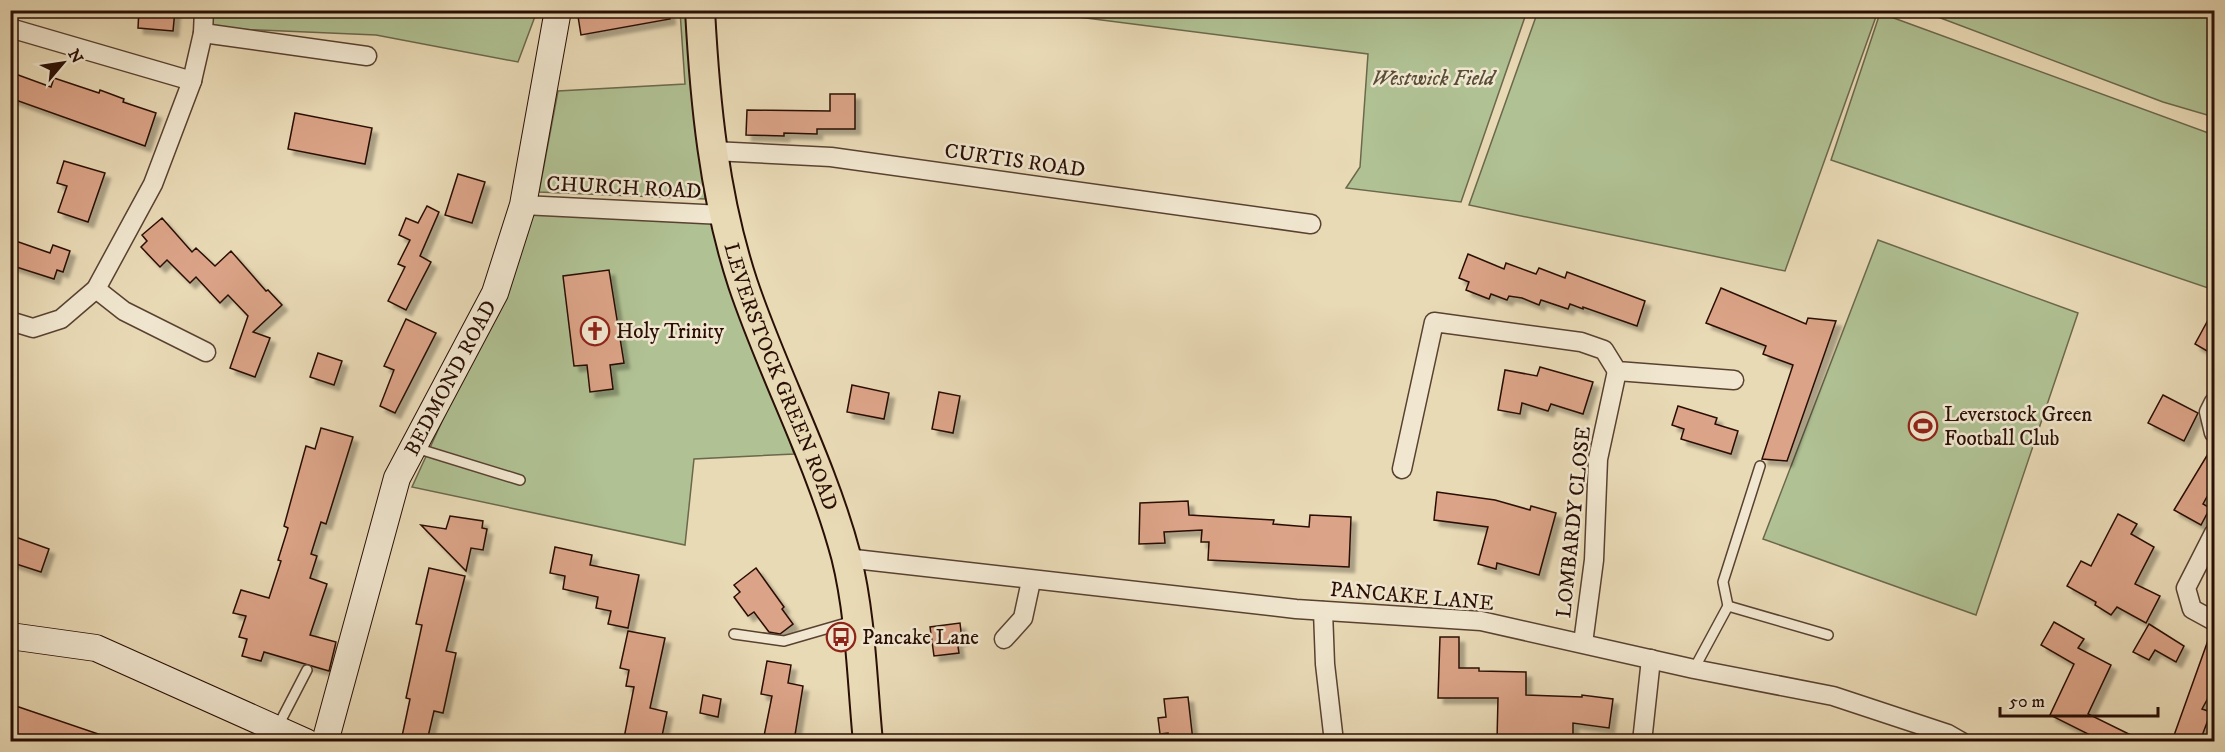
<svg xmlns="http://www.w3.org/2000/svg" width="2225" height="752" font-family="'IM FELL DW Pica',serif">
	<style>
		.green { fill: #b0c193; stroke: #6c684c; stroke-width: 1.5 }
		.building { fill: #dba387; stroke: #290e05; stroke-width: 1.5; filter: url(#shadow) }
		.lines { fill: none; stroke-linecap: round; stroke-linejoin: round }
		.lane-casing { stroke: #594131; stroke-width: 12 }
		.street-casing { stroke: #594131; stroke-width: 21 }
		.secondary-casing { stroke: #290e05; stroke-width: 28 }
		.primary-casing { stroke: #290e05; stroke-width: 32 }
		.lane { stroke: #f1e7d0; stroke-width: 9 }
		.street { stroke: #f1e7d0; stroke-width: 18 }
		.secondary { stroke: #f1e7d0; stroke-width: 26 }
		.primary { stroke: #e9dab6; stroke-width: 28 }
		.labels { text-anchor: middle; stroke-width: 5; stroke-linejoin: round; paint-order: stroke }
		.park-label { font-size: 21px; font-style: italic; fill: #584d37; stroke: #f1e7d0 }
		.street-label { font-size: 21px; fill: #290e05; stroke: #f1e7d0 }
		.poi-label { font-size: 21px; fill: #290e05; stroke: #f1e7d0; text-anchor: start }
	</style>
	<defs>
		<filter id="shadow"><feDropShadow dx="5.5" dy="5.5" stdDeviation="1.5" flood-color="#0004"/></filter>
	</defs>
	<rect width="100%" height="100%" fill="#e9dab6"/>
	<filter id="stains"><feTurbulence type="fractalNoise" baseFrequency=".00333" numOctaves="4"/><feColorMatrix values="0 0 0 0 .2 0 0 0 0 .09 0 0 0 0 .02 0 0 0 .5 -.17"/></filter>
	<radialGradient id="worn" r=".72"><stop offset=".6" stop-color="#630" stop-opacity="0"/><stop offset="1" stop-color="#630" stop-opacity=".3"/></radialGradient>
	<g class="green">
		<path d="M212 11H537L518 62 376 35 211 28Z"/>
		<path d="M680 11H688L705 199 539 192 558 91 685 84Z"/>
		<path d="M1031 11H1527L1461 202 1346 188 1360 167 1368 54Z"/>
		<path d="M1538 11H1878L1785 271 1469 205Z"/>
		<path d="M1922 11H2214V117L2163 102Z"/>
		<path d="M1880 13 2214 135V290L1831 160Z"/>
		<path d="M527 210 715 220 794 454 694 459 685 545 412 487 499 297Z"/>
		<path d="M1878 240 2078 313 1976 615 1763 539Z"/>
	</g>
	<g class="building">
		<path d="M139 10H175L173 31 138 28Z"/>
		<path d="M577 10H669L670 19 581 35Z"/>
		<path d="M10 72 51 87 54 78 99 93 100 90 124 99 123 102 156 113 145 146 10 98Z"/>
		<path d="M830 94H855V129H817V134L784 133V136L746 135 747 110 830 111Z"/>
		<path d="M295 113 372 128 365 164 288 149Z"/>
		<path d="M64 161 105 173 88 222 58 212 67 186 57 183Z"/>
		<path d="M458 174 485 182 472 223 445 215Z"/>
		<path d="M427 206 439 212 420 256 431 262 406 310 388 301 405 267 398 264 410 240 399 235 406 218 418 223Z"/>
		<path d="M162 218 192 252 196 248 215 266 231 251 266 291 268 290 282 305 253 332 270 338 255 377 230 368 248 316 228 295 220 303 196 277 190 283 167 260 160 267 141 247 147 241 142 235Z"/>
		<path d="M10 239 50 253 53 245 70 251 63 272 57 270 54 279 10 265Z"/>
		<path d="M1468 254 1504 269 1506 263 1536 274 1539 268 1565 278 1567 272 1645 301 1637 326 1583 307V309L1570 304 1568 309 1541 300 1539 305 1522 298 1509 296 1507 300 1491 294 1489 299 1466 290 1469 282 1459 278Z"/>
		<path d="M609 270 624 363 610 365 613 389 590 392 587 365 574 366 563 276Z"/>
		<path d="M1721 288 1806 324 1808 318 1836 321 1787 461 1762 459 1793 365 1763 354 1766 346 1706 323Z"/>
		<path d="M2214 309V355L2195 344Z"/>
		<path d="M406 319 436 333 395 413 380 406 394 370 384 366Z"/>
		<path d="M318 353 342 361 334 385 310 377Z"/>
		<path d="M1540 367 1593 382 1583 414 1551 404 1548 411 1522 403 1520 414 1498 410 1505 370 1537 376Z"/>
		<path d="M852 385 889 393 884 419 847 412Z"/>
		<path d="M939 392 960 396 953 433 932 429Z"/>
		<path d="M2163 395 2198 413 2184 441 2148 423Z"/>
		<path d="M1678 406 1717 418 1715 424 1738 431 1731 454 1681 439 1684 429 1672 425Z"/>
		<path d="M321 428 353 437 326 524 321 522 311 554 317 556 310 578 327 584 310 635 336 642 329 671 264 652 261 661 242 656 247 639 239 637 246 616 233 613 241 590 269 598 281 561 278 560 288 528 284 526 306 446 315 449Z"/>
		<path d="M2214 444V484L2203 504 2210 508 2201 525 2174 510Z"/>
		<path d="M1437 492 1495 500 1530 510 1531 506 1556 513 1539 575 1497 563 1496 569 1478 564 1488 527 1434 520Z"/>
		<path d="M1188 501 1189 515 1274 520 1273 524 1309 527 1310 515 1351 517 1349 567 1208 560 1209 542H1201L1202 530 1164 532 1165 543 1139 544 1140 503Z"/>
		<path d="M2118 514 2137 524 2131 534 2154 547 2135 584 2160 596 2146 623 2117 607 2111 615 2095 605 2096 602 2067 586 2081 561 2091 566Z"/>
		<path d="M450 516 483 521 482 528 487 529 483 550 471 548 466 571 421 525 446 529Z"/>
		<path d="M10 535 49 549 41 572 10 562Z"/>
		<path d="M555 547 592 555 590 565 639 575 628 628 608 624 611 611 596 608 598 597 563 589 565 576 550 573Z"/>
		<path d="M429 568 465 576 446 651 456 653 443 713 434 711 427 741H401L410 699 406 698 422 625 416 624Z"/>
		<path d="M756 568 784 607 782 609 793 624 780 634 769 632 754 612 748 616 734 597 740 592 734 585Z"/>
		<path d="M2054 622 2084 639 2078 648 2111 665 2088 714 2143 741H2102L2050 715 2074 664 2041 645Z"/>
		<path d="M960 623 962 640H957L959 653 934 656 930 627Z"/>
		<path d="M2149 624 2184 646 2176 662 2155 650 2149 660 2133 652Z"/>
		<path d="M628 631 665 638 650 708 667 712 661 741 624 738 634 687 626 686 629 670 620 668Z"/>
		<path d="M2211 632H2214V687L2202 709 2211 712 2200 741H2172Z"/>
		<path d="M1440 637H1459V668H1479V671L1526 672V695L1582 697V695L1613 699 1609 728 1573 723V741H1497L1498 698H1438Z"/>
		<path d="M767 661 791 665 788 683 803 686 794 741H763L772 696 761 694Z"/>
		<path d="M703 695 721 699 718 717 700 713Z"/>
		<path d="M1188 697 1193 741H1169L1168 733 1160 734 1158 718 1166 717 1164 699Z"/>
		<path d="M10 704 113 739V741H10Z"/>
	</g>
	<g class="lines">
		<g class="lane-casing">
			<g id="lane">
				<path d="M416 448 520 480"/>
				<path d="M1728 606 1723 582 1760 466"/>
				<path d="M734 634 784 641 853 621"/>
				<path d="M1694 669 1728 606 1828 635"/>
				<path d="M278 726 307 670"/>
			</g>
		</g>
		<g class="street-casing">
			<g id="street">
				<path d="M10 28 192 81"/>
				<path d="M203 33 367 56"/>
				<path d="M713 151 831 157 1311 224"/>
				<path d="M523 205 723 215"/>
				<path d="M96 289 124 311 206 352"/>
				<path d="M10 321 33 328 61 319 96 289 153 184 192 81 203 33 204 10"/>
				<path d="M2214 402 2209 412 2214 433"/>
				<path d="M1402 469 1434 322 1581 342 1604 350 1617 371 1734 380"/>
				<path d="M2214 533 2186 588 2192 609 2214 621"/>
				<path d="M846 558 1296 609 1481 621 1694 669 1833 696 1948 734 1962 742"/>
				<path d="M1323 611 1325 664 1334 742"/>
				<path d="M1004 639 1023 618 1031 581"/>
				<path d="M1583 643 1594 560 1598 459 1617 371"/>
				<path d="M1642 742 1651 659"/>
			</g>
		</g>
		<g class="secondary-casing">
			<g id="secondary">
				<path d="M10 636 96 648 306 742"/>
				<path id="s1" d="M325 742 397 478 495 293 523 205 558 10"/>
			</g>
		</g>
		<g class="primary-casing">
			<g id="primary">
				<path id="s2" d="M700 10C705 103 714 196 743 284 774 376 821 462 846 556 861 616 862 681 868 742"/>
			</g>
		</g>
		<use href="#lane" class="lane"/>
		<use href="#street" class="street"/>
		<use href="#secondary" class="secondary"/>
		<use href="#primary" class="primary"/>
	</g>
	<defs>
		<g id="church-ring" transform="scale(1.5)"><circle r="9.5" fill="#f1e7d0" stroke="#8f2418" stroke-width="1.5"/><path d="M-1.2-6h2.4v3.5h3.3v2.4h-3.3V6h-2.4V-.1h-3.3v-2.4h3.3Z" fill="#8f2418"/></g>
		<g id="stadium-ring" transform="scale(1.5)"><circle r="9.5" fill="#f1e7d0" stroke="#8f2418" stroke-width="1.5"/><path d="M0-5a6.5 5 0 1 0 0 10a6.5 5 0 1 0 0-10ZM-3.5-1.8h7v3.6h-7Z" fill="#8f2418"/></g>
		<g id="bus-ring" transform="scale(1.5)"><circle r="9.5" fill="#f1e7d0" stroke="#8f2418" stroke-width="1.5"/><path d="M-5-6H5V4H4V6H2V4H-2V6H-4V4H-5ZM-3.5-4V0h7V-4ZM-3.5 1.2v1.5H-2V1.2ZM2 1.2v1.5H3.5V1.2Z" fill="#8f2418"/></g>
	</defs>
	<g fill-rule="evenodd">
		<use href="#church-ring" x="595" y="331"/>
		<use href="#stadium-ring" x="1923" y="426"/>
		<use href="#bus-ring" x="841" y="637"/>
	</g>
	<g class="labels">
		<g class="park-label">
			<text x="1433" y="85">Westwick Field</text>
		</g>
		<g class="street-label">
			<text transform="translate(1015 160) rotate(8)" y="7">CURTIS ROAD</text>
			<text transform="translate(624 187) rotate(3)" y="7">CHURCH ROAD</text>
			<text dy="7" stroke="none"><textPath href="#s2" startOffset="378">LEVERSTOCK GREEN ROAD</textPath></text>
			<text dy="7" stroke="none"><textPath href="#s1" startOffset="387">BEDMOND ROAD</textPath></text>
			<text transform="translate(1573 522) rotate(-84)" y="7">LOMBARDY CLOSE</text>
			<text transform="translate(1412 596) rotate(5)" y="7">PANCAKE LANE</text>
		</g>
		<g class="poi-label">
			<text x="616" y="338">Holy Trinity</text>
			<text x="1944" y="421">Leverstock Green<tspan x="1944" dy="24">Football Club</tspan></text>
			<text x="862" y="644">Pancake Lane</text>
		</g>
	</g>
	<rect width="2225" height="752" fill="none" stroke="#e9dab6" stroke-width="36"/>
	<rect x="12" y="12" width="2201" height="728" fill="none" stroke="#290e05" stroke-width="3"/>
	<rect x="18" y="18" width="2189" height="716" fill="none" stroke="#290e05" stroke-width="1.5"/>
	<g transform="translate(63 63) rotate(61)" stroke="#f1e7d0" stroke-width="4.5" paint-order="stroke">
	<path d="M0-4.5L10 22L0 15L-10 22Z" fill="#290e05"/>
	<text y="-9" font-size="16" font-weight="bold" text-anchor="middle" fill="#290e05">N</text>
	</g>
	<path d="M2000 707v9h158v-9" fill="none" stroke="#290e05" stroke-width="3"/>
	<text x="2009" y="707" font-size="18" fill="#290e05" stroke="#f1e7d0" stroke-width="4.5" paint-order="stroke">50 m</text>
	<rect width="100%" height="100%" filter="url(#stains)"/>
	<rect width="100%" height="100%" fill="url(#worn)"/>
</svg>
